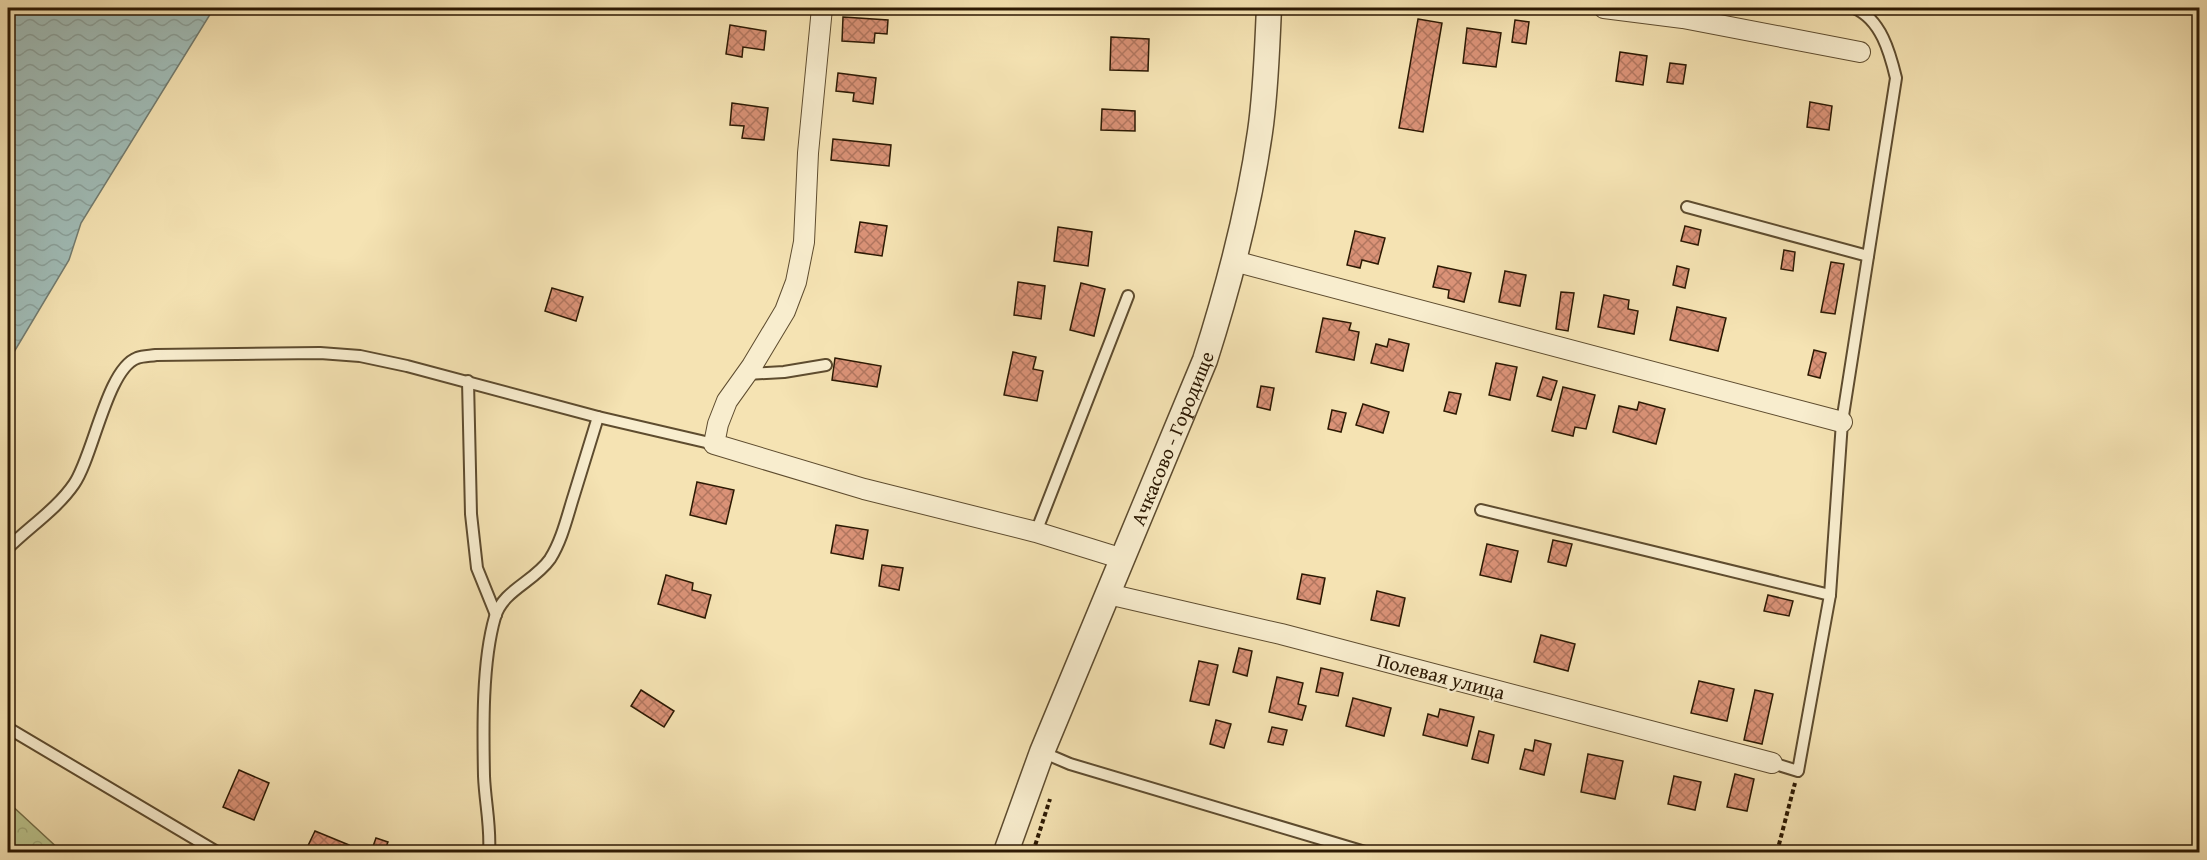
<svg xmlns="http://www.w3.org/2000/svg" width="2207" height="860" font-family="'Gentium Book Plus',serif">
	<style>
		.forest { fill: url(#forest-crowns); stroke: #746e48; stroke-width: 1.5 }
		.water { fill: url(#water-waves); stroke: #727b6f; stroke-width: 1.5 }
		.building { fill: url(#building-cross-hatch); stroke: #2c1903; stroke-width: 1.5 }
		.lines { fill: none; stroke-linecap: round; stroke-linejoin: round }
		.service-casing { stroke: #5e4c2f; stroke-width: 14 }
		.minor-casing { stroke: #5e4c2f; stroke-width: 22 }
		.tertiary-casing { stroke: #5e4c2f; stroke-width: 27 }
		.path { stroke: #2c1903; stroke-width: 4; stroke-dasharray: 4.5 3; stroke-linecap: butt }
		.service { stroke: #f8edce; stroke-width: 10 }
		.minor { stroke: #f8edce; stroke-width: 20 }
		.tertiary { stroke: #f8edce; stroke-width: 24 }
		.labels { text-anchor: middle; stroke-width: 4.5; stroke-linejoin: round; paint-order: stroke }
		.street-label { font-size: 20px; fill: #2c1903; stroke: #f8edce }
	</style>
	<defs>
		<pattern id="forest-crowns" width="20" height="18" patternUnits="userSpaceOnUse" patternTransform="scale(1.5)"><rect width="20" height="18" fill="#bbc48d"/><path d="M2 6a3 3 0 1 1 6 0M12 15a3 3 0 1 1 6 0" fill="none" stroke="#a1a878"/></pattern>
		<pattern id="water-waves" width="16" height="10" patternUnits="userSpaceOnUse" patternTransform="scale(1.5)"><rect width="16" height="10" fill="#a0bcb7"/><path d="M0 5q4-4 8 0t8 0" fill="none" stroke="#8aa19c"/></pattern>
		<pattern id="building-cross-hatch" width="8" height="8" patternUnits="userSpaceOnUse" patternTransform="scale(1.5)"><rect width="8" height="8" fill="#da9277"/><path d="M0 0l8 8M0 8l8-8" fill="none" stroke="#b1765f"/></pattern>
	</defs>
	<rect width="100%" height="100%" fill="#f5e3b3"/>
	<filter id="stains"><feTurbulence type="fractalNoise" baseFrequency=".00333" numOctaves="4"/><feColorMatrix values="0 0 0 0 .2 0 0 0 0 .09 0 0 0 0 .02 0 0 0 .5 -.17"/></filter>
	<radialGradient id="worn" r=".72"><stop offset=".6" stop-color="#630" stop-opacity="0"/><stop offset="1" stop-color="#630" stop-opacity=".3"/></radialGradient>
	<path class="forest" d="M8 802 62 852H8Z"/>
	<path class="water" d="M8 8H214L81 223 69 260 14 352 8 359Z"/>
	<g class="building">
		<path d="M843 17 888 20 887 34 875 33 874 43 842 41Z"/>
		<path d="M1418 19 1442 23 1423 132 1399 128Z"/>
		<path d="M1515 20 1529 22 1526 44 1512 42Z"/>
		<path d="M730 25 766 31 764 50 743 47 742 57 726 54Z"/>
		<path d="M1467 28 1501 33 1496 67 1463 63Z"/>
		<path d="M1111 37 1149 39 1148 71 1110 70Z"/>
		<path d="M1620 52 1647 56 1643 85 1616 81Z"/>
		<path d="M1670 63 1686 65 1683 84 1667 82Z"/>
		<path d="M838 73 876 78 873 104 853 101 854 93 836 91Z"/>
		<path d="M1810 102 1832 106 1829 130 1807 127Z"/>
		<path d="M732 103 768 108 764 140 742 138 744 126 730 125Z"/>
		<path d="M1102 109 1135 111V131L1101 130Z"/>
		<path d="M833 139 891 145 889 166 831 160Z"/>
		<path d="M860 222 887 226 882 256 855 252Z"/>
		<path d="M1685 226 1701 230 1698 245 1681 241Z"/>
		<path d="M1058 227 1092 232 1088 266 1054 261Z"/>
		<path d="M1355 231 1385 238 1378 264 1362 260 1360 268 1347 265Z"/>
		<path d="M1784 250 1795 252 1793 271 1781 269Z"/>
		<path d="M1831 262 1844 264 1835 314 1821 312Z"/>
		<path d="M1438 266 1471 273 1464 302 1448 298 1449 290 1433 287Z"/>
		<path d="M1677 266 1689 269 1685 288 1673 285Z"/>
		<path d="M1505 271 1526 275 1520 306 1499 302Z"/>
		<path d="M1018 282 1045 286 1041 319 1014 315Z"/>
		<path d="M1081 283 1105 289 1094 336 1070 330Z"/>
		<path d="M552 288 583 297 576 321 545 311Z"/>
		<path d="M1561 292 1574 293 1568 331 1556 329Z"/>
		<path d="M1604 295 1629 300 1628 309 1638 311 1634 334 1598 327Z"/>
		<path d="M1677 307 1726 318 1718 351 1670 340Z"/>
		<path d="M1323 318 1351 323 1349 330 1359 332 1354 360 1316 352Z"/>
		<path d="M1389 339 1409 344 1403 371 1371 363 1376 344 1387 347Z"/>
		<path d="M1814 350 1826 353 1820 378 1808 375Z"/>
		<path d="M1013 352 1036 357 1033 369 1043 371 1037 401 1004 395Z"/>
		<path d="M835 358 881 366 877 387 832 380Z"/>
		<path d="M1496 363 1517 367 1510 400 1489 395Z"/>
		<path d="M1543 377 1557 381 1551 400 1537 396Z"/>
		<path d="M1261 386 1274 388 1270 410 1257 407Z"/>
		<path d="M1563 387 1595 395 1586 429 1575 427 1573 436 1552 431Z"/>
		<path d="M1449 392 1461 394 1456 414 1444 411Z"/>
		<path d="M1639 402 1665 409 1656 444 1613 432 1619 406 1637 410Z"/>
		<path d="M1363 404 1389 412 1383 433 1356 425Z"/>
		<path d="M1332 410 1346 413 1341 432 1328 429Z"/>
		<path d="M697 482 734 490 726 524 690 515Z"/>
		<path d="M836 525 868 530 863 559 831 553Z"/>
		<path d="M1553 540 1572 544 1566 566 1548 562Z"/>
		<path d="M1487 544 1518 551 1511 582 1480 575Z"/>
		<path d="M882 565 903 568 899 590 879 586Z"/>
		<path d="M1302 574 1325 578 1320 604 1297 599Z"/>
		<path d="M666 575 693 583 692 590 711 595 705 618 658 604Z"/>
		<path d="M1377 591 1405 598 1399 626 1371 620Z"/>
		<path d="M1768 595 1793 601 1789 616 1764 611Z"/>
		<path d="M1541 635 1575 644 1568 671 1534 662Z"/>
		<path d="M1239 648 1252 651 1247 676 1233 672Z"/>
		<path d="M1199 661 1218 665 1209 705 1190 701Z"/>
		<path d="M1321 668 1343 673 1338 696 1316 692Z"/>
		<path d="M1277 677 1303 683 1298 704 1306 706 1302 720 1269 712Z"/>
		<path d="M1699 681 1734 689 1727 721 1691 713Z"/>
		<path d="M641 690 674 711 664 727 631 706Z"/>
		<path d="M1755 690 1773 694 1762 744 1744 740Z"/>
		<path d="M1353 698 1391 708 1384 736 1346 726Z"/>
		<path d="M1440 709 1474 717 1467 746 1423 735 1428 714 1438 717Z"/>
		<path d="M1216 720 1231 724 1224 748 1210 744Z"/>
		<path d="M1272 727 1287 730 1283 745 1268 742Z"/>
		<path d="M1479 731 1494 735 1488 763 1472 759Z"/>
		<path d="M1535 740 1551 744 1544 775 1520 769 1525 749 1533 751Z"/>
		<path d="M1588 754 1623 761 1615 799 1581 792Z"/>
		<path d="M239 770 269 783 254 820 223 807Z"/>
		<path d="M1735 774 1754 779 1747 811 1727 807Z"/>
		<path d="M1674 776 1701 782 1695 810 1668 804Z"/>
		<path d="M315 831 349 845 346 852H305Z"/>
		<path d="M376 838 388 842 384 852H371Z"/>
	</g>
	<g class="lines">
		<g class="service-casing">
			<g id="service">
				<path d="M1687 207 1868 256"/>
				<path d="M746 374 784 372 826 365"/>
				<path d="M468 381 471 514 477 568 496 615"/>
				<path d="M1481 510 1830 595"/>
				<path d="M1036 532 1128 296"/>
				<path d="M8 548C29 527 57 509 74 484 93 457 107 369 137 358 143 356 150 356 156 355L320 353 360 356 407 366 598 417 714 444"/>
				<path d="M8 728 217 852"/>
				<path d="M1042 752 1070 764 1365 852"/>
				<path d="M1772 763 1798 771 1830 595 1842 422 1896 78C1890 53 1881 19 1854 8"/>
				<path d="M489 852C491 827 485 802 484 776 483 728 482 662 495 617 503 590 534 582 550 559 562 540 567 517 574 495 582 469 590 443 598 417"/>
			</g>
		</g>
		<g class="minor-casing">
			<g id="minor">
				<path d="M822 8 808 153 804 242 796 282 785 311 752 366 727 401 718 424 714 444 864 489 1036 532 1123 559"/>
				<path d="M1604 8 1683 18 1860 52"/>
				<path d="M1234 261 1842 422"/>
				<path d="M1108 594 1281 634 1772 763"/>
			</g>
		</g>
		<g class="tertiary-casing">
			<g id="tertiary">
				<path id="s1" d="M1006 852 1042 752 1205 360C1229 285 1249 209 1260 132 1266 91 1267 49 1269 8"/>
			</g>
		</g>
		<g class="path">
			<path d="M1033 852 1050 799"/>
			<path d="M1777 852 1795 783"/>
		</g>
		<use href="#service" class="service"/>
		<use href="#minor" class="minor"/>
		<use href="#tertiary" class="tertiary"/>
	</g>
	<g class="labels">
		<g class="street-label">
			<text dy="7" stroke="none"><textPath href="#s1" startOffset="446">Ачкасово - Городище</textPath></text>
			<text transform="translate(1441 676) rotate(15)" y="7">Полевая улица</text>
		</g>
	</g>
	<rect width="2207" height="860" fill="none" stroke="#f5e3b3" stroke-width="30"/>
	<rect x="9" y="9" width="2189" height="842" fill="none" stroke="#2c1903" stroke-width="3"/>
	<rect x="15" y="15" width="2177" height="830" fill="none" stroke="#2c1903" stroke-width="1.5"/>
	<rect width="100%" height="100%" filter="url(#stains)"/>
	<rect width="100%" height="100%" fill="url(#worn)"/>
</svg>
